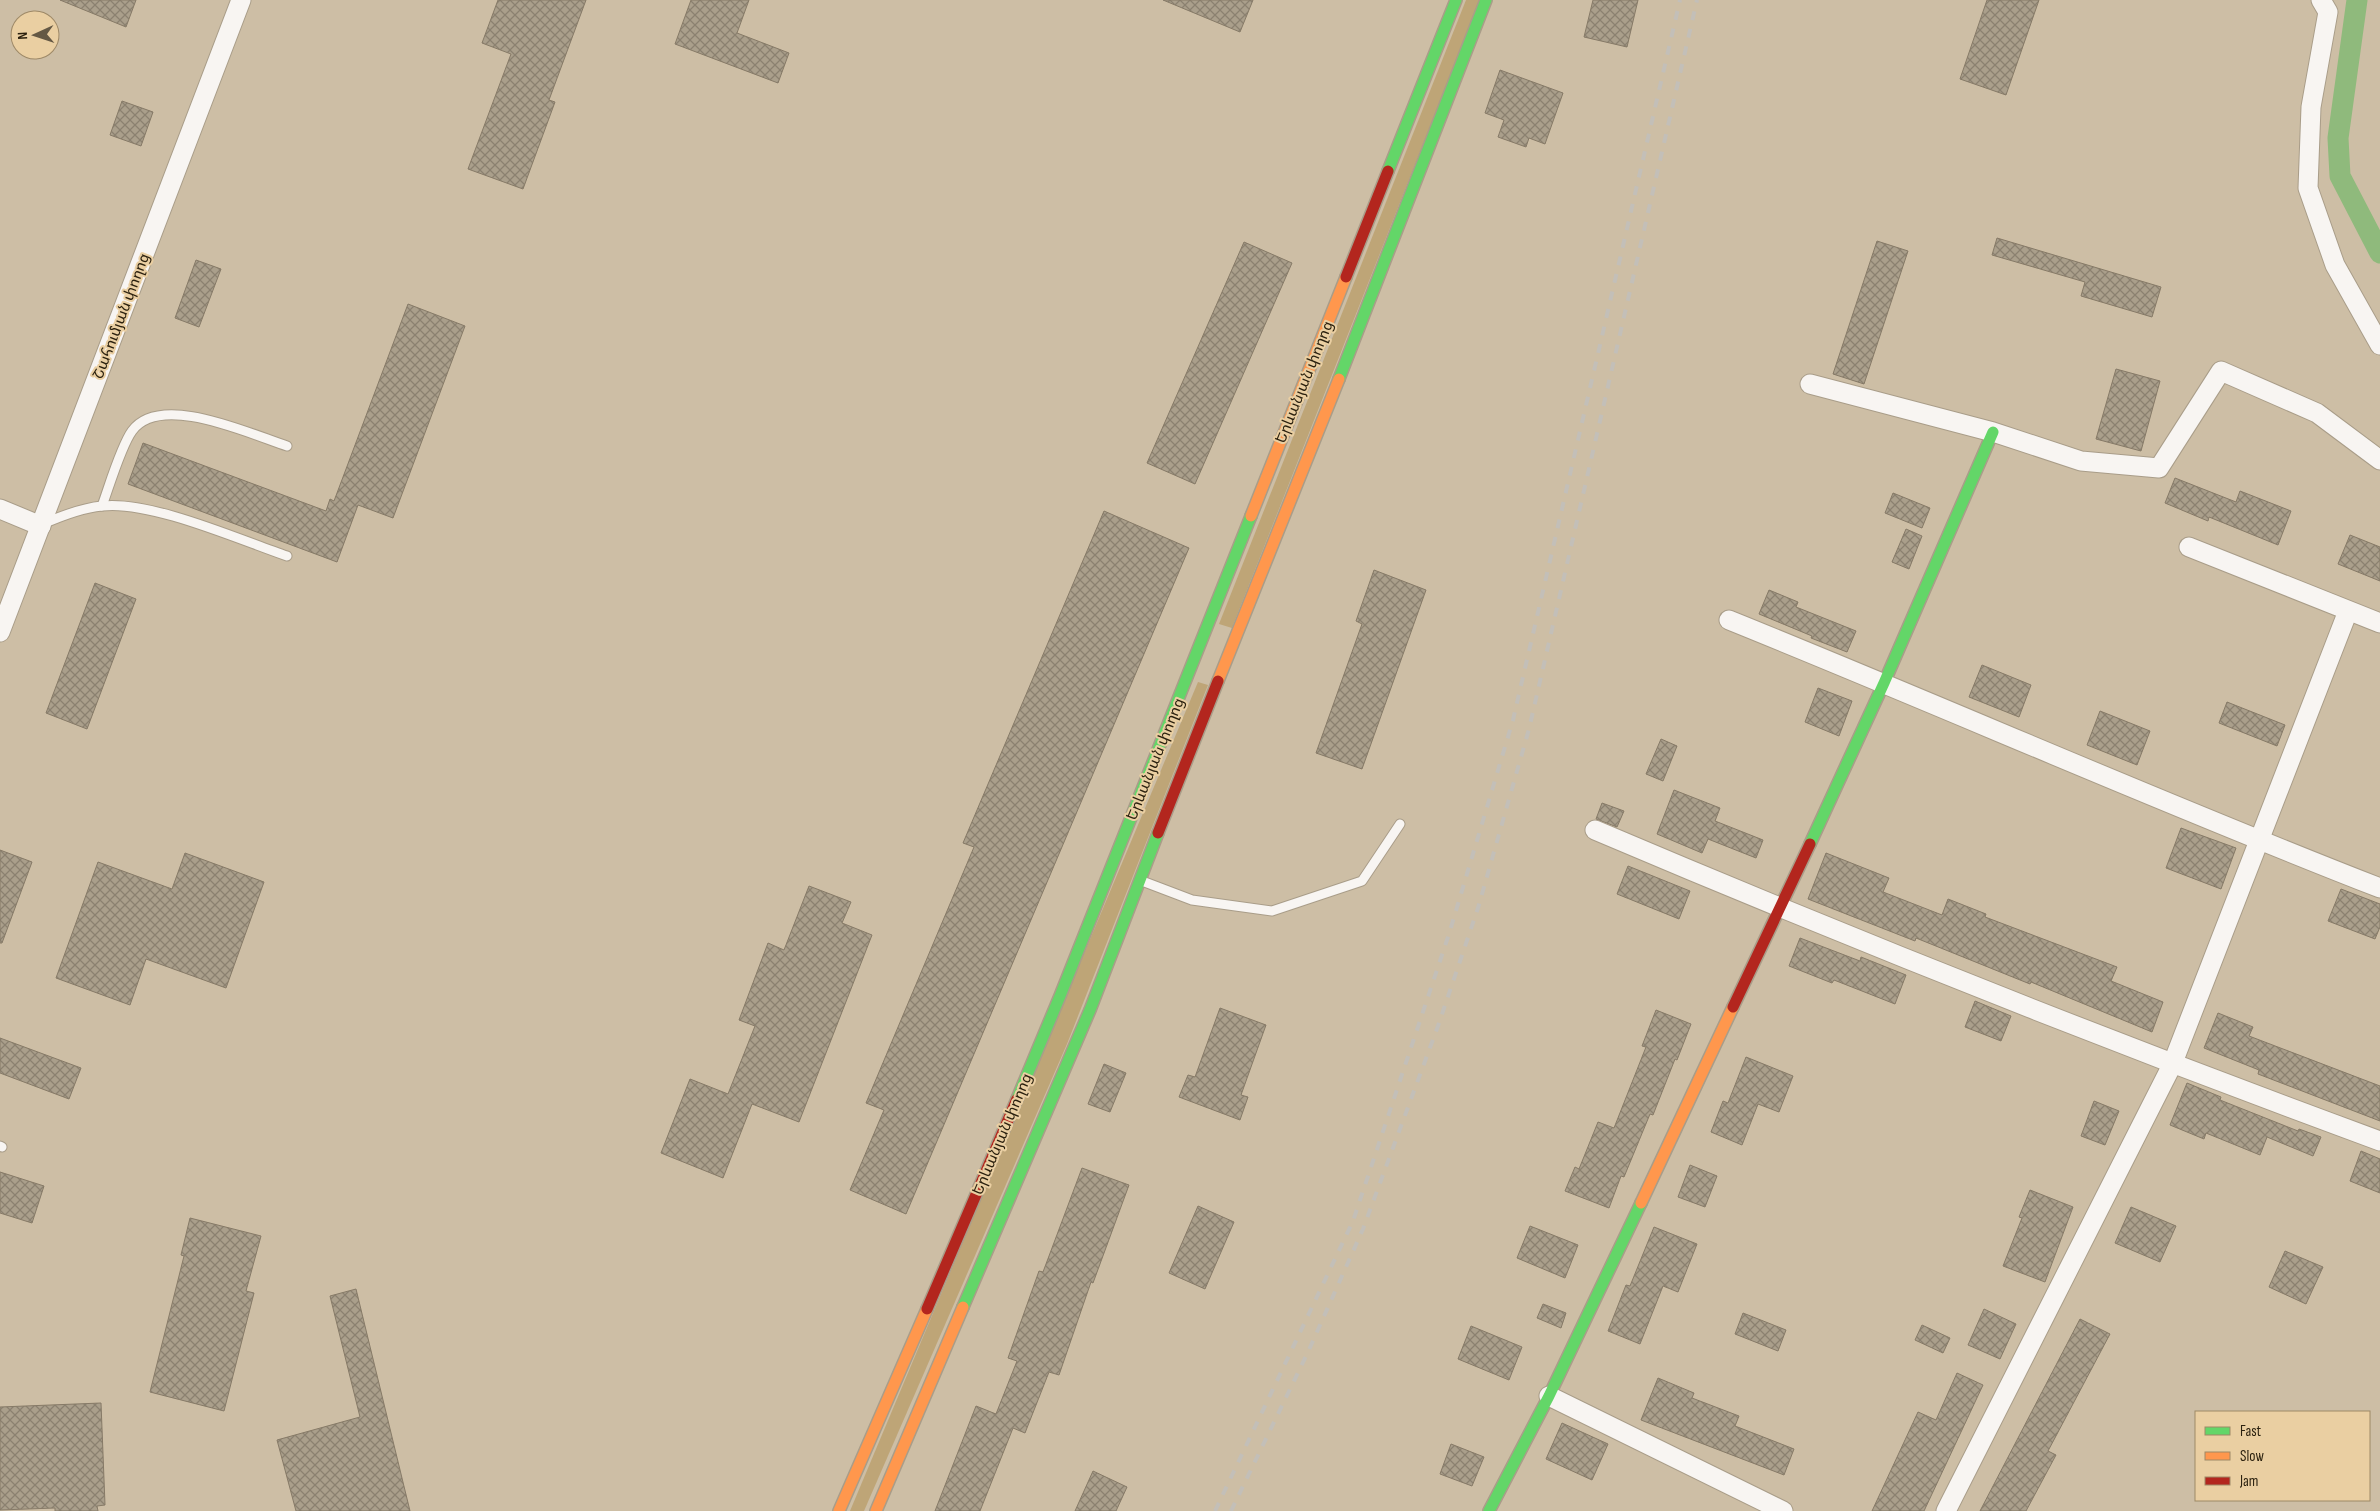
<svg xmlns="http://www.w3.org/2000/svg" width="2380" height="1511" font-family="'Sofia Sans Condensed','Noto Sans Armenian',sans-serif">
	<style>
		.green { fill: #bea577 }
		.lines { fill: none; stroke-linecap: round; stroke-linejoin: round }
		.canal { stroke: #8fba7c; stroke-width: 21 }
		.building { fill: url(#building-cross-hatch); stroke: #867a67 }
		.lane-casing { stroke: #a99d89; stroke-width: 11 }
		.street-casing { stroke: #a99d89; stroke-width: 21 }
		.fast-casing { stroke: #a99d89; stroke-width: 14 }
		.slow-casing { stroke: #a99d89; stroke-width: 14 }
		.jam-casing { stroke: #a99d89; stroke-width: 14 }
		.lane { stroke: #f8f5f2; stroke-width: 9 }
		.street { stroke: #f8f5f2; stroke-width: 19 }
		.fast { stroke: #63d668; stroke-width: 11 }
		.slow { stroke: #ff974d; stroke-width: 11 }
		.jam { stroke: #b3261e; stroke-width: 11 }
		.rail { stroke: #c3bfb8; stroke-width: 4; stroke-dasharray: 9 9; stroke-linecap: butt }
		.labels { text-anchor: middle; stroke-width: 4; stroke-linejoin: round; paint-order: stroke }
		.street-label { font-size: 15px; fill: #2b210f; stroke: #eacfa2 }
	</style>
	<defs>
		<pattern id="building-cross-hatch" width="8" height="8" patternUnits="userSpaceOnUse" patternTransform="scale(1.25)"><rect width="8" height="8" fill="#aa9f8b"/><path d="M0 0l8 8M0 8l8-8" fill="none" stroke="#8b8170"/></pattern>
	</defs>
	<rect width="100%" height="100%" fill="#cdbea5"/>
	<g class="green">
		<path d="M1466 0H1480L1232 628 1219 624Z"/>
		<path d="M1198 682 1208 685 1067 1044 864 1511H850Z"/>
	</g>
	<g class="lines">
		<path class="canal" d="M2357 0 2338 138 2340 176 2380 253"/>
	</g>
	<g class="building">
		<path d="M60 0H136L126 27Z"/>
		<path d="M498 0H586L549 100 555 102 523 189 468 169 511 54 482 43Z"/>
		<path d="M691 0H749L737 33 789 53 778 83 675 44Z"/>
		<path d="M1163 0H1253L1240 32Z"/>
		<path d="M1593 0H1638L1627 47 1584 37Z"/>
		<path d="M1987 0H2039L2006 95 1960 79Z"/>
		<path d="M1500 70 1563 93 1545 144 1529 138 1526 147 1498 137 1504 120 1485 113Z"/>
		<path d="M122 101 153 112 141 146 110 135Z"/>
		<path d="M1997 238 2161 287 2152 317 2081 296 2085 282 1992 255Z"/>
		<path d="M1877 241 1908 251 1864 384 1833 374Z"/>
		<path d="M1244 242 1292 263 1195 484 1147 463Z"/>
		<path d="M196 260 221 269 199 327 175 318Z"/>
		<path d="M408 304 465 326 393 518 358 505 337 562 128 484 143 443 326 511 330 499 334 501Z"/>
		<path d="M2116 369 2160 381 2141 451 2096 439Z"/>
		<path d="M2175 478 2236 502 2240 491 2291 511 2278 545 2209 517 2208 521 2165 503Z"/>
		<path d="M1893 493 1930 508 1922 528 1885 513Z"/>
		<path d="M1104 511 1189 548 906 1214 850 1190 884 1110 866 1103 974 847 963 843Z"/>
		<path d="M1906 529 1922 536 1909 569 1892 562Z"/>
		<path d="M2350 535 2380 547V581L2338 564Z"/>
		<path d="M1374 570 1426 590 1362 769 1316 753 1362 624 1356 621Z"/>
		<path d="M95 583 136 599 87 729 46 713Z"/>
		<path d="M1769 590 1798 602 1796 607 1856 631 1847 652 1811 638 1812 636 1759 614Z"/>
		<path d="M1982 665 2031 685 2019 717 1969 697Z"/>
		<path d="M1818 688 1852 701 1839 736 1805 722Z"/>
		<path d="M2227 702 2285 725 2277 746 2219 723Z"/>
		<path d="M2100 711 2150 731 2137 765 2087 745Z"/>
		<path d="M1661 739 1677 746 1663 781 1646 774Z"/>
		<path d="M1674 790 1720 808 1715 821 1763 840 1756 858 1708 839 1702 853 1657 834Z"/>
		<path d="M1602 803 1624 811 1617 827 1596 819Z"/>
		<path d="M2181 828 2236 848 2221 889 2166 868Z"/>
		<path d="M0 850 32 862 2 943H0Z"/>
		<path d="M185 853 264 882 226 988 146 959 130 1005 56 978 98 862 172 889Z"/>
		<path d="M1826 853 1889 878 1883 892 1942 915 1948 899 1986 914 1985 917 2117 967 2111 981 2163 1002 2152 1032 2031 982 2030 984 1916 938 1915 941 1808 899Z"/>
		<path d="M1628 866 1690 891 1679 919 1617 894Z"/>
		<path d="M809 886 851 902 842 923 872 935 799 1122 752 1104 723 1178 661 1153 690 1079 728 1094 755 1026 739 1020 768 943 784 950Z"/>
		<path d="M2341 889 2380 904V927L2375 939 2328 921Z"/>
		<path d="M1800 938 1860 961 1861 957 1906 975 1895 1004 1834 980 1832 983 1789 966Z"/>
		<path d="M1975 1001 2011 1016 2001 1041 1965 1027Z"/>
		<path d="M1220 1008 1266 1025 1241 1095 1248 1097 1240 1120 1179 1097 1188 1075 1195 1077Z"/>
		<path d="M1656 1010 1691 1024 1677 1060 1675 1059 1653 1115 1650 1114 1624 1177 1621 1176 1609 1208 1565 1191 1575 1167 1579 1169 1598 1122 1614 1128 1646 1047 1642 1046Z"/>
		<path d="M2218 1013 2253 1027 2249 1036 2380 1086V1121L2258 1074 2259 1070 2204 1048Z"/>
		<path d="M0 1038 81 1068 69 1099 0 1073Z"/>
		<path d="M1746 1057 1793 1076 1779 1112 1758 1104 1742 1145 1711 1132 1723 1101 1728 1103Z"/>
		<path d="M1104 1064 1126 1073 1110 1112 1088 1104Z"/>
		<path d="M2187 1083 2221 1097 2220 1100 2298 1131 2299 1129 2321 1137 2313 1156 2267 1137 2260 1155 2206 1133 2204 1139 2170 1125Z"/>
		<path d="M2094 1101 2119 1111 2105 1145 2081 1136Z"/>
		<path d="M2361 1151 2380 1159V1193L2350 1181Z"/>
		<path d="M1690 1165 1717 1176 1705 1207 1678 1197Z"/>
		<path d="M1082 1168 1129 1185 1093 1283 1091 1282 1059 1375 1049 1372 1025 1433 1013 1428 980 1511H935L976 1406 996 1414 1017 1361 1008 1358 1039 1271 1043 1272Z"/>
		<path d="M0 1172 44 1186 32 1223 0 1213Z"/>
		<path d="M2030 1190 2073 1207 2045 1282 2003 1266 2022 1218 2019 1217Z"/>
		<path d="M1198 1206 1234 1222 1205 1289 1169 1273Z"/>
		<path d="M2131 1207 2176 1226 2160 1262 2115 1243Z"/>
		<path d="M190 1218 261 1236 246 1291 254 1293 224 1411 150 1392 184 1256 181 1255Z"/>
		<path d="M1530 1226 1578 1245 1565 1278 1517 1258Z"/>
		<path d="M1654 1227 1697 1244 1678 1292 1663 1286 1640 1344 1608 1331 1626 1285 1630 1286Z"/>
		<path d="M2285 1251 2323 1267 2306 1304 2269 1287Z"/>
		<path d="M356 1289 410 1511H296L277 1440 360 1417 330 1296Z"/>
		<path d="M1543 1304 1566 1313 1561 1328 1537 1318Z"/>
		<path d="M1984 1309 2016 1324 2000 1359 1968 1345Z"/>
		<path d="M1743 1313 1786 1330 1778 1351 1735 1334Z"/>
		<path d="M2080 1319 2110 1334 2048 1451 2056 1455 2026 1511H1980Z"/>
		<path d="M1922 1325 1950 1338 1943 1353 1915 1340Z"/>
		<path d="M1471 1326 1522 1347 1509 1380 1458 1359Z"/>
		<path d="M1957 1373 1983 1385 1924 1511H1872L1918 1412 1936 1420Z"/>
		<path d="M1658 1378 1694 1393 1692 1398 1739 1416 1735 1426 1794 1449 1784 1475 1641 1420Z"/>
		<path d="M101 1403 105 1505 97 1506 98 1511H55V1508L0 1510V1407Z"/>
		<path d="M1562 1423 1608 1444 1592 1480 1546 1459Z"/>
		<path d="M1451 1444 1484 1457 1472 1486 1440 1474Z"/>
		<path d="M1093 1471 1127 1487 1116 1511H1075Z"/>
	</g>
	<g class="lines">
		<g class="lane-casing">
			<g id="lane">
				<path d="M102 506C109 487 121 446 132 431 160 392 250 434 287 446"/>
				<path d="M43 524C61 516 82 508 102 506 150 500 240 540 287 556"/>
				<path d="M1142 881 1192 900 1272 911 1362 881 1400 824"/>
				<path d="M0 1146 2 1147"/>
			</g>
		</g>
		<g class="street-casing">
			<g id="street">
				<path d="M2321 0 2328 12 2311 107 2308 188 2335 265 2380 345"/>
				<path d="M1810 384 1993 432 2081 461 2159 468 2221 371 2317 413 2380 460"/>
				<path d="M0 509 41 526"/>
				<path d="M2189 547 2380 623"/>
				<path d="M1729 620C1947 708 2161 803 2380 888"/>
				<path d="M0 632 241 0"/>
				<path d="M1595 830C1854 940 2116 1044 2380 1141"/>
				<path d="M1549 1396 1783 1511"/>
				<path d="M1946 1511 2172 1065 2348 611"/>
			</g>
		</g>
		<g class="fast-casing">
			<g id="fast">
				<path d="M1388 171 1456 0"/>
				<path d="M1339 379 1486 0"/>
				<path d="M1810 844 1884 683 1993 432"/>
				<path d="M1017 1099 1060 996 1251 516"/>
				<path d="M963 1307 1090 1010 1158 833"/>
				<path d="M1489 1511 1549 1396 1641 1203"/>
			</g>
		</g>
		<g class="slow-casing">
			<g id="slow">
				<path d="M1251 516 1346 277"/>
				<path d="M1218 681 1339 379"/>
				<path d="M1641 1203 1733 1007"/>
				<path d="M839 1511 927 1309"/>
				<path d="M876 1511 963 1307"/>
			</g>
		</g>
		<g class="jam-casing">
			<g id="jam">
				<path d="M1346 277 1388 171"/>
				<path d="M1158 833 1218 681"/>
				<path d="M1733 1007 1810 844"/>
				<path d="M927 1309 1017 1099"/>
			</g>
		</g>
		<use href="#lane" class="lane"/>
		<use href="#street" class="street"/>
		<use href="#fast" class="fast"/>
		<use href="#slow" class="slow"/>
		<use href="#jam" class="jam"/>
		<g class="rail">
			<path d="M1215 1511 1353 1221 1449 934 1513 720 1680 0"/>
			<path d="M1231 1511 1308 1352 1363 1229 1438 1026 1478 908 1529 729 1697 0"/>
		</g>
	</g>
	<g class="labels">
		<g class="street-label">
			<text transform="translate(121 316) rotate(-69)" y="5">Շահումյան փողոց</text>
			<text transform="translate(1304 382) rotate(-68)" y="5">Երևանյան փողոց</text>
			<text transform="translate(1155 759) rotate(-68)" y="5">Երևանյան փողոց</text>
			<text transform="translate(1002 1134) rotate(-67)" y="5">Երևանյան փողոց</text>
		</g>
	</g>
	<rect x="2195" y="1411" width="175" height="90" fill="#eacfa2" stroke="#9e8967"/>
	<rect x="2205" y="1427" width="25" height="8" fill="#63d668" stroke="#9e8967"/>
	<text x="2240" y="1436" font-size="15" fill="#2b210f">Fast</text>
	<rect x="2205" y="1452" width="25" height="8" fill="#ff974d" stroke="#9e8967"/>
	<text x="2240" y="1461" font-size="15" fill="#2b210f">Slow</text>
	<rect x="2205" y="1477" width="25" height="8" fill="#b3261e" stroke="#9e8967"/>
	<text x="2240" y="1486" font-size="15" fill="#2b210f">Jam</text>
	<g transform="translate(35 35) rotate(267)"><circle r="24" fill="#eacfa2" stroke="#9e8967"/>
	<path d="M0-4L9 19L0 12L-9 19Z" fill="#645844"/>
	<text y="-8" font-size="14" font-weight="bold" text-anchor="middle" fill="#2b210f">N</text>
	</g>
</svg>
